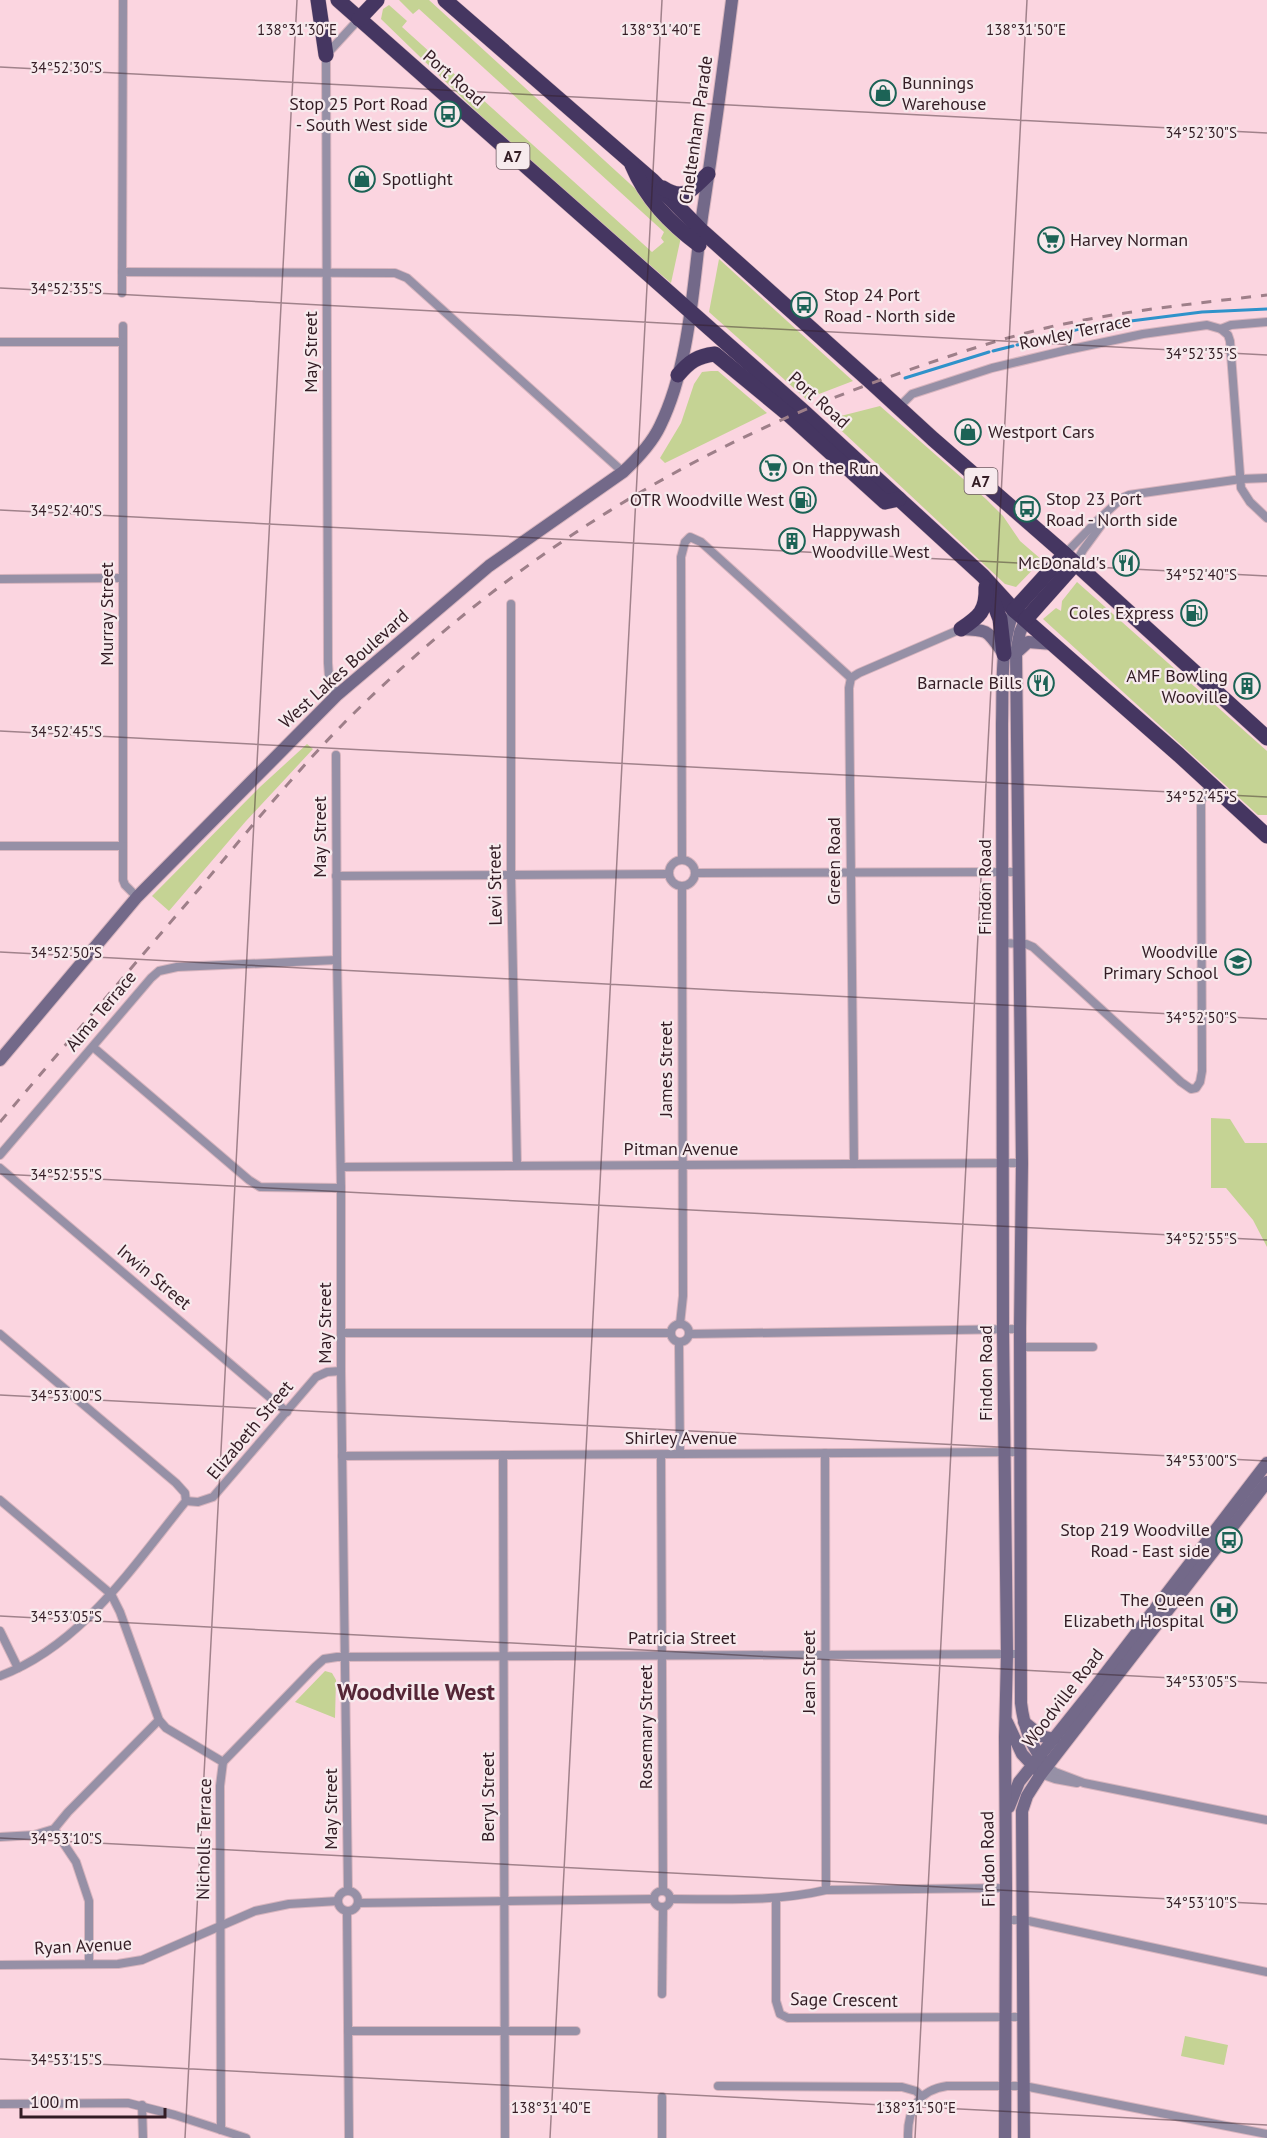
<svg xmlns="http://www.w3.org/2000/svg" width="1267" height="2138" font-family="'PT Sans',sans-serif">
	<style>
		.green { fill: #c5d394 }
		.lines { fill: none; stroke-linecap: round; stroke-linejoin: round }
		.stream { stroke: #2f92ca; stroke-width: 3 }
		.street-casing { stroke: #d7b4be; stroke-width: 10 }
		.secondary-casing { stroke: #d7b4be; stroke-width: 14 }
		.highway-casing { stroke: #d7b4be; stroke-width: 16 }
		.street { stroke: #9690a6; stroke-width: 8 }
		.secondary { stroke: #736989; stroke-width: 12 }
		.highway { stroke: #453661; stroke-width: 15 }
		.rail { stroke: #9e7f89; stroke-width: 3; stroke-dasharray: 10 10; stroke-linecap: butt }
		.ticks { fill: none; stroke: #331c24; stroke-width: 1.5; stroke-opacity: 0.45 }
		.labels { text-anchor: middle; stroke-width: 4.5; stroke-linejoin: round; paint-order: stroke }
		.shield { fill: #f7eaed; stroke: #6e5a60; stroke-width: 1.5 }
		.shield-label { font-size: 16px; font-weight: bold; fill: #331c24 }
		.street-label { font-size: 18px; fill: #331c24; stroke: #f7eaed }
		.poi-label { font-size: 18px; fill: #331c24; stroke: #f7eaed; text-anchor: end }
		.district-label { font-size: 24px; font-weight: bold; fill: #552536; stroke: #f7eaed }
		.ticks-label { font-size: 15px; text-anchor: middle; fill: #331c24; stroke: #f7eaed; stroke-width: 4.5; stroke-linejoin: round; paint-order: stroke }
	</style>
	<rect width="100%" height="100%" fill="#fbd5e0"/>
	<g class="green">
		<path d="M399 0H429L640 193 681 237 671 283 521 155 381 19 383 9 389 5 407 21 402 27 652 252 664 242 661 238 664 232 419 9 413 14Z"/>
		<path d="M719 259 853 381 806 399 709 312Z"/>
		<path d="M711 371H718L767 413 665 463 660 458 681 423 694 384 702 372Z"/>
		<path d="M880 406 986 499 1003 516 1020 541 1042 560 1016 587 1005 584 829 419Z"/>
		<path d="M1077 582 1267 751V815H1258L1043 619 1056 608 1061 611 1062 601Z"/>
		<path d="M307 744 313 749 246 821 169 911 152 896 260 787Z"/>
		<path d="M1211 1118 1230 1119 1245 1143H1267V1247L1253 1220 1226 1188H1211Z"/>
		<path d="M325 1671 332 1673 336 1680 335 1718 295 1702Z"/>
		<path d="M1185 2036 1228 2045 1224 2065 1181 2056Z"/>
	</g>
	<g class="lines">
		<g class="stream">
			<path d="M1017 345 1091 326 1202 312 1267 309"/>
			<path d="M993 351 1013 346"/>
			<path d="M905 378 989 352"/>
		</g>
		<g class="street-casing">
			<g id="street">
				<path d="M122 272 395 273 407 278 623 472"/>
				<path d="M122 293 123 0"/>
				<path d="M123 326V880L125 885 137 897"/>
				<path d="M1221 329 1228 335 1230 341 1241 488 1250 502 1267 518"/>
				<path d="M0 342H122"/>
				<path d="M899 407 912 394 992 368 1067 350 1143 334 1207 325 1221 329 1231 325 1267 322"/>
				<path d="M1065 554 1098 520 1122 498 1129 495 1241 479 1267 478"/>
				<path d="M1075 564 1083 550 1105 520 1104 517"/>
				<path d="M0 579 123 578"/>
				<path d="M511 604V875L517 1165"/>
				<path d="M336 696 329 677 328 663 326 55 359 19"/>
				<path d="M336 755 337 960 341 1188V1371L348 1891"/>
				<path d="M0 846H123"/>
				<path d="M682 860 681 557 685 542 690 537 701 542 851 678"/>
				<circle cx="682" cy="873" r="13"/>
				<path d="M695 873 1019 872"/>
				<path d="M336 876 669 874"/>
				<path d="M1003 943 1026 944 1033 947 1181 1082 1191 1089 1196 1088 1200 1082 1202 1071 1201 802 1204 794 1212 785"/>
				<path d="M93 1047 249 1180 260 1187 341 1188"/>
				<path d="M0 1155 151 978 159 971 177 967 337 960"/>
				<path d="M854 1164 849 688 851 678 859 673 961 629"/>
				<path d="M341 1167 1022 1163"/>
				<path d="M0 1168 287 1412"/>
				<path d="M680 1324 683 1296 682 886"/>
				<circle cx="680" cy="1333" r="9"/>
				<path d="M341 1333H671"/>
				<path d="M0 1334 176 1483 185 1493 186 1501"/>
				<path d="M689 1334 1020 1329"/>
				<path d="M679 1343 680 1454"/>
				<path d="M1020 1347H1093"/>
				<path d="M825 1453 826 1890"/>
				<path d="M503 1455 505 2138"/>
				<path d="M661 1455 663 1891"/>
				<path d="M342 1456 1021 1452"/>
				<path d="M0 1500 111 1594 120 1612 159 1720 166 1728 223 1762 220 1786 221 2130"/>
				<path d="M0 1631 18 1668"/>
				<path d="M0 1676C82 1645 133 1566 186 1501L198 1502 213 1497 316 1377 327 1372 341 1371"/>
				<path d="M223 1762 315 1667 324 1659 337 1657 1020 1654"/>
				<path d="M1047 1766 1055 1772 1084 1783 1267 1820"/>
				<path d="M1041 1774 1055 1779 1077 1783"/>
				<path d="M54 1829 76 1862 89 1901V1964"/>
				<path d="M0 1837 34 1835 54 1829 68 1812 159 1720"/>
				<circle cx="662" cy="1899" r="8"/>
				<circle cx="348" cy="1901" r="10"/>
				<path d="M671 1899C723 1899 775 1902 826 1890L1006 1888"/>
				<path d="M776 1899V2001L780 2014 788 2018 1024 2017"/>
				<path d="M359 1903 654 1899"/>
				<path d="M347 1912 349 2138"/>
				<path d="M1006 1920H1024L1267 1972"/>
				<path d="M0 1965 118 1964 142 1960 255 1911 289 1904 338 1901"/>
				<path d="M662 1994 663 1908"/>
				<path d="M348 2031H576"/>
				<path d="M718 2086 902 2087 916 2091 921 2096"/>
				<path d="M0 2104 128 2103 175 2115 246 2138"/>
				<path d="M142 2105 143 2138"/>
				<path d="M662 2138V2097"/>
				<path d="M908 2138C907 2110 919 2090 947 2086H1024L1267 2134"/>
			</g>
		</g>
		<g class="secondary-casing">
			<g id="secondary">
				<path d="M1026 619 1020 632 1016 653 1022 1163 1020 1329 1021 1703C1024 1728 1031 1746 1047 1766"/>
				<path d="M961 629C989 630 987 630 1003 653"/>
				<path d="M1016 653 1028 642 1053 644"/>
				<path d="M0 1060 137 897 336 696 489 566 623 472C637 459 652 443 660 426 690 365 693 284 702 217 713 145 723 72 732 0"/>
				<path d="M1007 1722 1022 1754 1037 1770"/>
				<path d="M1024 1722 1041 1736 1054 1739"/>
				<path d="M1009 1807 1019 1782 1095 1687 1267 1463"/>
				<path d="M1005 2138 1006 1888 1005 1737 1007 1654 1003 1329 1002 724C1003 686 1000 646 1014 610"/>
				<path d="M1024 2138 1022 1811 1027 1796 1041 1774 1267 1482"/>
			</g>
		</g>
		<g class="highway-casing">
			<g id="highway">
				<path d="M318 0 326 55"/>
				<path d="M338 0 802 410 983 576 1014 610 1179 755 1267 836"/>
				<path d="M445 0 653 181 701 230 872 383 933 439 1065 554 1267 738"/>
				<path d="M359 19 377 0"/>
				<path d="M632 165C646 199 670 223 699 245"/>
				<path d="M663 188C685 202 692 189 708 174"/>
				<path d="M678 375C689 362 697 356 715 354L789 415 885 502 899 499"/>
				<path d="M989 590 1000 619 1004 654"/>
				<path d="M1014 610 1065 554"/>
				<path d="M1026 619 1075 564"/>
				<path d="M961 629C979 617 987 611 986 587"/>
			</g>
		</g>
		<use href="#street" class="street"/>
		<use href="#secondary" class="secondary"/>
		<use href="#highway" class="highway"/>
		<path class="rail" d="M0 1122C66 1044 133 966 199 889 248 831 296 771 350 717 512 557 691 445 906 371 958 353 1011 335 1064 324 1131 310 1199 303 1267 295"/>
	</g>
	<path class="ticks" d="M0 67 1267 133M0 288 1267 355M0 510 1267 576M0 731 1267 797M0 952 1267 1019M0 1174 1267 1240M0 1395 1267 1461M0 1616 1267 1683M0 1838 1267 1904M0 2059 1267 2125M185 2138 297 0M550 2138 662 0M915 2138 1027 0"/>
	<defs>
		<g id="shop-ring" transform="scale(1.35)"><circle r="9.5" fill="#f7eaed" stroke="#1c6356" stroke-width="1.5"/><path d="M-5-2.5h2.3a2.7 3.5 0 0 1 5.4 0H5L5.5 6h-11ZM-1.5-2.5h3a1.5 2.3 0 0 0-3 0Z" fill="#1c6356"/></g>
		<g id="bus-ring" transform="scale(1.35)"><circle r="9.5" fill="#f7eaed" stroke="#1c6356" stroke-width="1.5"/><path d="M-5-6H5V4H4V6H2V4H-2V6H-4V4H-5ZM-3.5-4V0h7V-4ZM-3.5 1.2v1.5H-2V1.2ZM2 1.2v1.5H3.5V1.2Z" fill="#1c6356"/></g>
		<g id="supermarket-ring" transform="scale(1.35)"><circle r="9.5" fill="#f7eaed" stroke="#1c6356" stroke-width="1.5"/><path d="M-6-5.5h2.5l.6 2H6L4.5 2H-2.5L-4.4-4H-6ZM-1.5 3.2a1.3 1.3 0 1 0 .1 0ZM3 3.2a1.3 1.3 0 1 0 .1 0Z" fill="#1c6356"/></g>
		<g id="fuel-ring" transform="scale(1.35)"><circle r="9.5" fill="#f7eaed" stroke="#1c6356" stroke-width="1.5"/><path d="M-5.5-6h7V0h2V4h1.3V-2.5L3-4.5l.8-.8L6-3V5H2.5V1h-1V6h-7ZM-4.2-4.7v3.2H.2V-4.7Z" fill="#1c6356"/></g>
		<g id="building-ring" transform="scale(1.35)"><circle r="9.5" fill="#f7eaed" stroke="#1c6356" stroke-width="1.5"/><path d="M-4-6H4V6H1V3H-1V6H-4ZM-2.5-4.3h1.7v1.8h-1.7ZM.8-4.3h1.7v1.8H.8ZM-2.5-1h1.7V.8h-1.7ZM.8-1h1.7V.8H.8Z" fill="#1c6356"/></g>
		<g id="restaurant-ring" transform="scale(1.35)"><circle r="9.5" fill="#f7eaed" stroke="#1c6356" stroke-width="1.5"/><path d="M-5-6h1v4h1v-4h1v4h1v-4h1v5L-1.5 .5V6h-2V.5L-5-1ZM5-6V6H3V1.5H1.5Q1.5-4 5-6Z" fill="#1c6356"/></g>
		<g id="school-ring" transform="scale(1.35)"><circle r="9.5" fill="#f7eaed" stroke="#1c6356" stroke-width="1.5"/><path d="M0-5L7-2L0 1L-7-2ZM-4 1L0 2.5L4 1V4Q0 6-4 4Z" fill="#1c6356"/></g>
		<g id="hospital-ring" transform="scale(1.35)"><circle r="9.5" fill="#f7eaed" stroke="#1c6356" stroke-width="1.5"/><path d="M-5-5h3v3.5h4V-5h3V5h-3V1.5h-4V5h-3Z" fill="#1c6356"/></g>
	</defs>
	<g fill-rule="evenodd">
		<use href="#shop-ring" x="883" y="93"/>
		<use href="#bus-ring" x="448" y="114"/>
		<use href="#shop-ring" x="362" y="179"/>
		<use href="#supermarket-ring" x="1051" y="240"/>
		<use href="#bus-ring" x="804" y="305"/>
		<use href="#shop-ring" x="968" y="432"/>
		<use href="#supermarket-ring" x="773" y="468"/>
		<use href="#fuel-ring" x="803" y="500"/>
		<use href="#bus-ring" x="1027" y="509"/>
		<use href="#building-ring" x="792" y="541"/>
		<use href="#restaurant-ring" x="1126" y="563"/>
		<use href="#fuel-ring" x="1194" y="613"/>
		<use href="#restaurant-ring" x="1041" y="683"/>
		<use href="#building-ring" x="1247" y="686"/>
		<use href="#school-ring" x="1238" y="962"/>
		<use href="#bus-ring" x="1229" y="1540"/>
		<use href="#hospital-ring" x="1224" y="1610"/>
	</g>
	<g class="labels">
		<g class="shield">
			<rect x="496.5" y="143" width="33" height="26" rx="4.5"/>
			<rect x="964.5" y="468" width="33" height="26" rx="4.5"/>
		</g>
		<g class="shield-label">
			<text x="513" y="162">A7</text>
			<text x="981" y="487">A7</text>
		</g>
		<g class="street-label">
			<text transform="translate(454 78) rotate(41)" y="6">Port Road</text>
			<text transform="translate(696 130) rotate(-82)" y="6">Cheltenham Parade</text>
			<text transform="translate(1075 332) rotate(-12)" y="6">Rowley Terrace</text>
			<text transform="translate(311 352) rotate(-90)" y="6">May Street</text>
			<text transform="translate(819 400) rotate(42)" y="6">Port Road</text>
			<text transform="translate(107 614) rotate(-90)" y="6">Murray Street</text>
			<text transform="translate(344 669) rotate(-42)" y="6">West Lakes Boulevard</text>
			<text transform="translate(320 837) rotate(-90)" y="6">May Street</text>
			<text transform="translate(834 861) rotate(-90)" y="6">Green Road</text>
			<text transform="translate(495 885) rotate(-91)" y="6">Levi Street</text>
			<text transform="translate(985 887) rotate(-90)" y="6">Findon Road</text>
			<text transform="translate(101 1011) rotate(-50)" y="6">Alma Terrace</text>
			<text transform="translate(666 1069) rotate(-90)" y="6">James Street</text>
			<text x="681" y="1155">Pitman Avenue</text>
			<text transform="translate(154 1277) rotate(40)" y="6">Irwin Street</text>
			<text transform="translate(325 1323) rotate(-90)" y="6">May Street</text>
			<text transform="translate(986 1373) rotate(-90)" y="6">Findon Road</text>
			<text transform="translate(250 1430) rotate(-50)" y="6">Elizabeth Street</text>
			<text x="681" y="1444">Shirley Avenue</text>
			<text x="682" y="1644">Patricia Street</text>
			<text transform="translate(809 1672) rotate(-90)" y="6">Jean Street</text>
			<text transform="translate(1063 1698) rotate(-52)" y="6">Woodville Road</text>
			<text transform="translate(646 1727) rotate(-90)" y="6">Rosemary Street</text>
			<text transform="translate(488 1797) rotate(-90)" y="6">Beryl Street</text>
			<text transform="translate(331 1809) rotate(-90)" y="6">May Street</text>
			<text transform="translate(204 1839) rotate(-89)" y="6">Nicholls Terrace</text>
			<text transform="translate(988 1859) rotate(-91)" y="6">Findon Road</text>
			<text transform="translate(83 1946) rotate(-3)" y="6">Ryan Avenue</text>
			<text transform="translate(844 2000) rotate(1)" y="6">Sage Crescent</text>
		</g>
		<g class="poi-label">
			<text x="902" y="89" text-anchor="start">Bunnings<tspan x="902" dy="21">Warehouse</tspan></text>
			<text x="428" y="110">Stop 25 Port Road<tspan x="428" dy="21">- South West side</tspan></text>
			<text x="382" y="185" text-anchor="start">Spotlight</text>
			<text x="1070" y="246" text-anchor="start">Harvey Norman</text>
			<text x="824" y="301" text-anchor="start">Stop 24 Port<tspan x="824" dy="21">Road - North side</tspan></text>
			<text x="988" y="438" text-anchor="start">Westport Cars</text>
			<text x="792" y="474" text-anchor="start">On the Run</text>
			<text x="1046" y="505" text-anchor="start">Stop 23 Port<tspan x="1046" dy="21">Road - North side</tspan></text>
			<text x="784" y="506">OTR Woodville West</text>
			<text x="812" y="537" text-anchor="start">Happywash<tspan x="812" dy="21">Woodville West</tspan></text>
			<text x="1106" y="569">McDonald's</text>
			<text x="1174" y="619">Coles Express</text>
			<text x="1228" y="682">AMF Bowling<tspan x="1228" dy="21">Wooville</tspan></text>
			<text x="1022" y="689">Barnacle Bills</text>
			<text x="1218" y="958">Woodville<tspan x="1218" dy="21">Primary School</tspan></text>
			<text x="1210" y="1536">Stop 219 Woodville<tspan x="1210" dy="21">Road - East side</tspan></text>
			<text x="1204" y="1606">The Queen<tspan x="1204" dy="21">Elizabeth Hospital</tspan></text>
		</g>
		<g class="district-label">
			<text x="416" y="1700">Woodville West</text>
		</g>
	</g>
	<g class="ticks-label">
		<text x="297" y="35">138°31'30"E</text>
		<text x="661" y="35">138°31'40"E</text>
		<text x="1026" y="35">138°31'50"E</text>
		<text x="66" y="73">34°52'30"S</text>
		<text x="1201" y="138">34°52'30"S</text>
		<text x="66" y="294">34°52'35"S</text>
		<text x="1201" y="359">34°52'35"S</text>
		<text x="66" y="516">34°52'40"S</text>
		<text x="1201" y="580">34°52'40"S</text>
		<text x="66" y="737">34°52'45"S</text>
		<text x="1201" y="802">34°52'45"S</text>
		<text x="66" y="958">34°52'50"S</text>
		<text x="1201" y="1023">34°52'50"S</text>
		<text x="66" y="1180">34°52'55"S</text>
		<text x="1201" y="1244">34°52'55"S</text>
		<text x="66" y="1401">34°53'00"S</text>
		<text x="1201" y="1466">34°53'00"S</text>
		<text x="66" y="1622">34°53'05"S</text>
		<text x="1201" y="1687">34°53'05"S</text>
		<text x="66" y="1844">34°53'10"S</text>
		<text x="1201" y="1908">34°53'10"S</text>
		<text x="66" y="2065">34°53'15"S</text>
		<text x="551" y="2113">138°31'40"E</text>
		<text x="916" y="2113">138°31'50"E</text>
	</g>
	<path d="M21 2108v9h144v-9" fill="none" stroke="#331c24" stroke-width="3"/>
	<text x="30" y="2108" font-size="18" fill="#331c24" stroke="#f7eaed" stroke-width="4.5" paint-order="stroke">100 m</text>
</svg>
